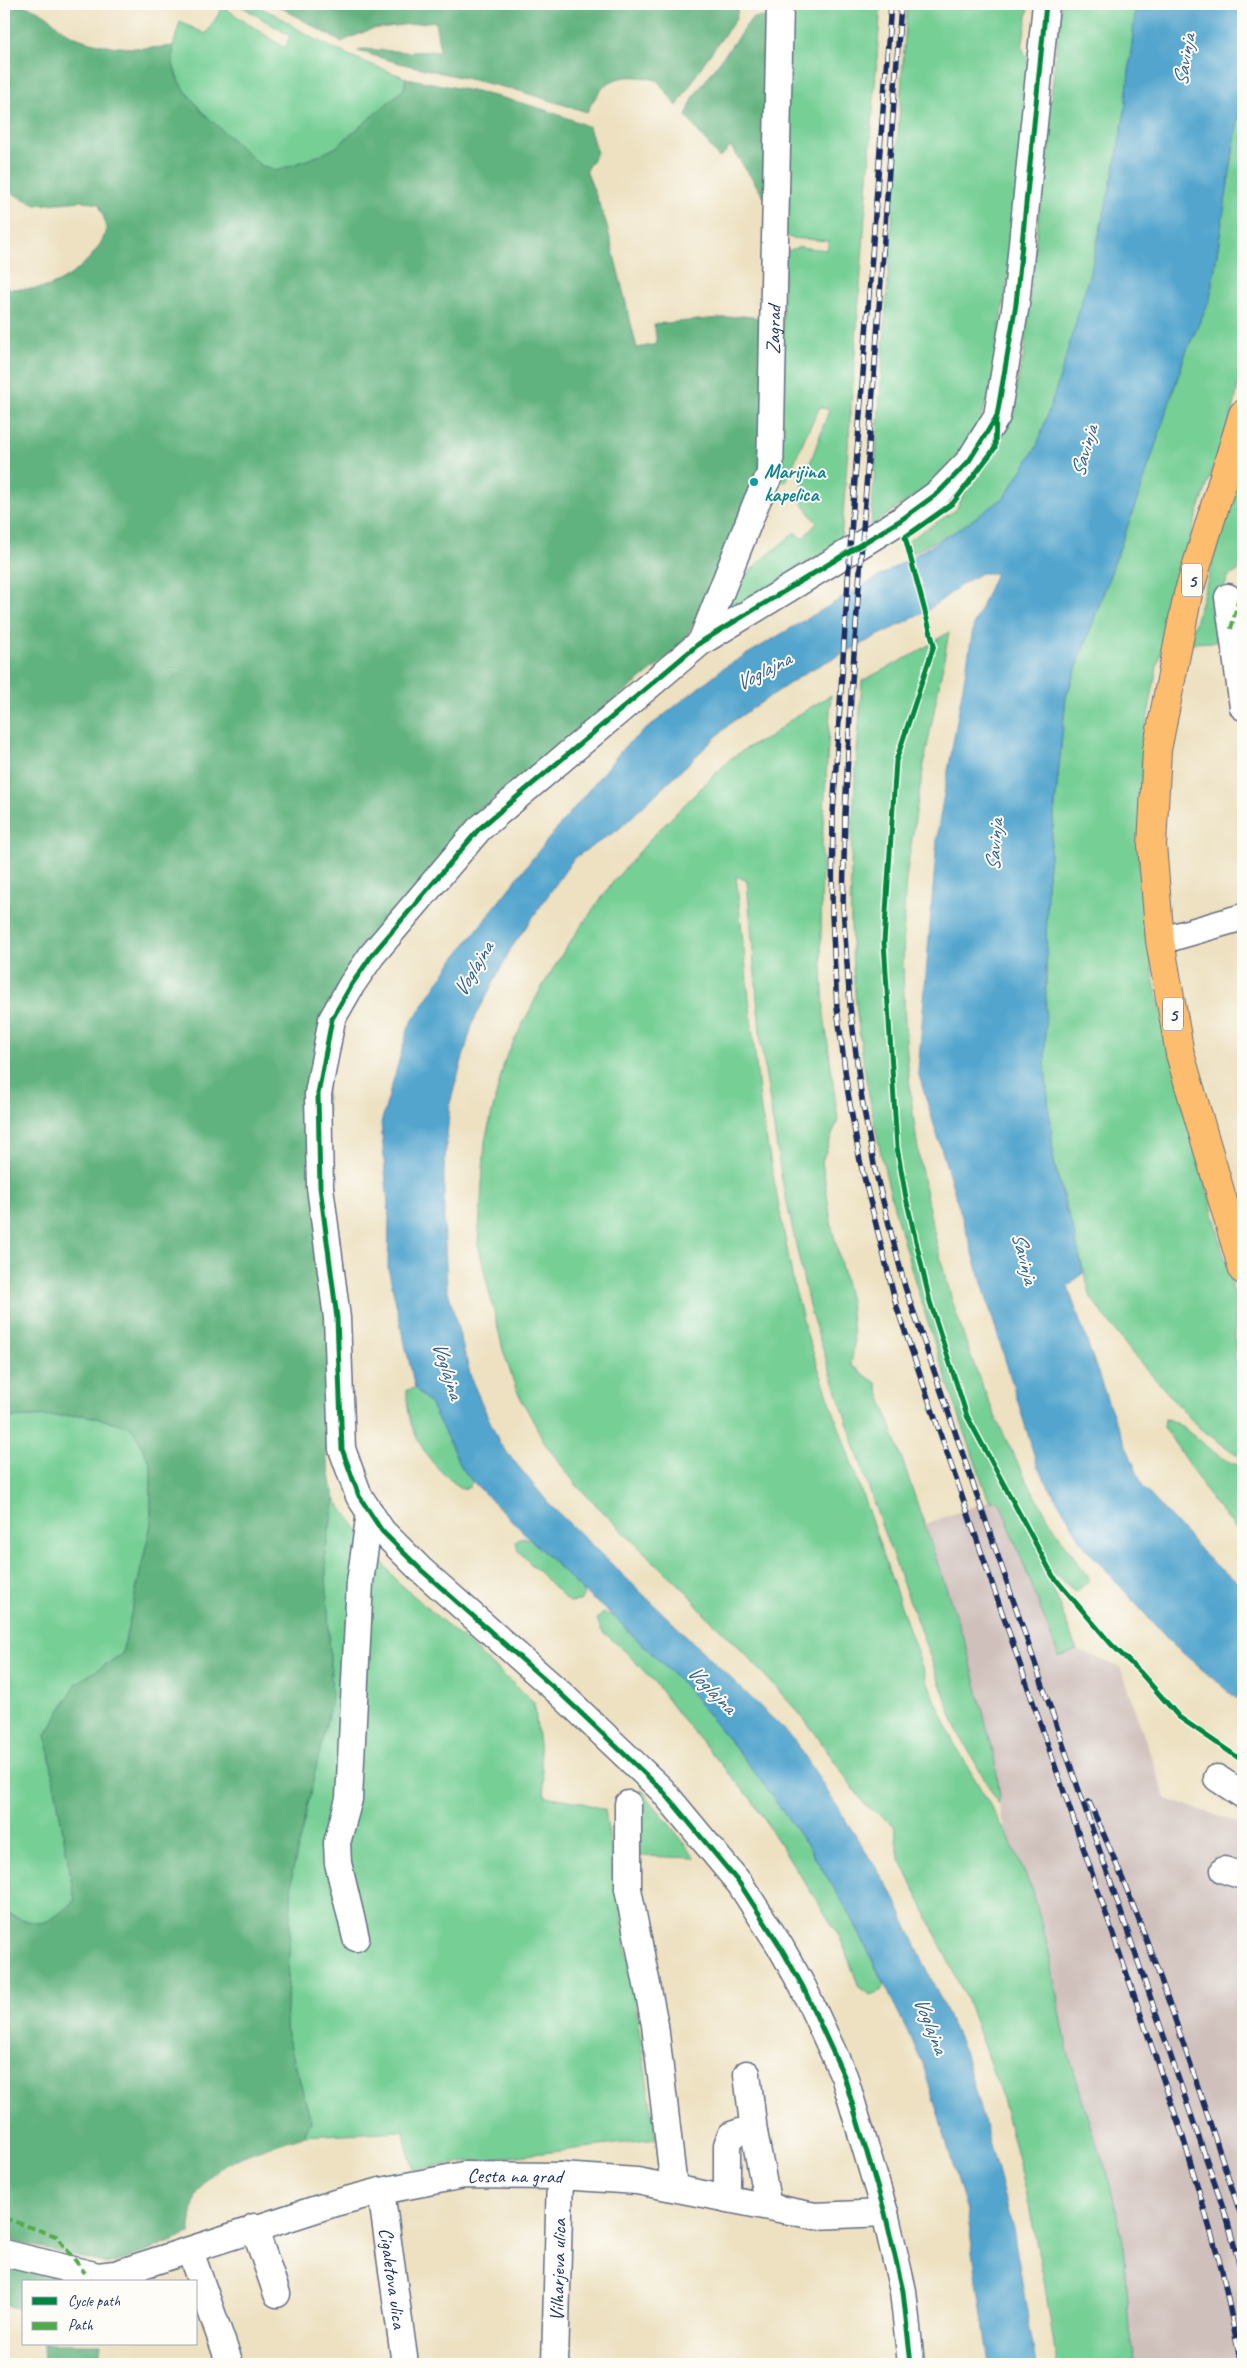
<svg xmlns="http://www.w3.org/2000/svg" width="1247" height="2368" font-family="Caveat,sans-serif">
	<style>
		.industrial { fill: #cfc0bb }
		.green { fill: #76cf95; stroke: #487f7a }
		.forest { fill: #60b27e; stroke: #3e706e }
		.water { fill: #52a5ce; stroke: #366a96 }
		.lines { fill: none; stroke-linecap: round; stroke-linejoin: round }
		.minor-casing { stroke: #646d81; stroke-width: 29 }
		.major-casing { stroke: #646d81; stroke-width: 30 }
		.minor { stroke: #fff; stroke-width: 26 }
		.major { stroke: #fcbd6e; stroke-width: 28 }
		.rail-casing { stroke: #1b2f5e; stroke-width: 5.5 }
		.rail { stroke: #fdfcf7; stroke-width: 4; stroke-dasharray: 11; stroke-linecap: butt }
		.quiet { stroke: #52ab49; stroke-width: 4; stroke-dasharray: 8 4; stroke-linecap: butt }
		.cycleway-casing { stroke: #fdfcf7; stroke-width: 8 }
		.cycleway { stroke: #00873e; stroke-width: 5 }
		.culture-dot { fill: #0f9aa8; stroke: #fdfcf7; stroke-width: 2 }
		.labels { text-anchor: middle; stroke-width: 4; stroke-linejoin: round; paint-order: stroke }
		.shield { fill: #fdfcf7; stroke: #5f6c8c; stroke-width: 1 }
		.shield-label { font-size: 19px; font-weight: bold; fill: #1b2f5e }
		.street-label { font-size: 20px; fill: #1b2f5e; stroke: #fdfcf7 }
		.culture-label { font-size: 20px; font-weight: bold; fill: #0d838f; stroke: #fdfcf7; text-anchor: start }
		.water-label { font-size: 21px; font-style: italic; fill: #315e8b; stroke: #fdfcf7 }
	</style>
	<rect width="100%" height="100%" fill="#fdfcf7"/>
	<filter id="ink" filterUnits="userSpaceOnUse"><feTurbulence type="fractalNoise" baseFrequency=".02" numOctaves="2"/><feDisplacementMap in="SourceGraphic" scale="10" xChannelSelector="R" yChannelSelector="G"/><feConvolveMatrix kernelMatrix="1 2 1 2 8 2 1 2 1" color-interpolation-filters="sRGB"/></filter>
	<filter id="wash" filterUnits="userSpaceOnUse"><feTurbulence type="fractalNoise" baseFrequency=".0096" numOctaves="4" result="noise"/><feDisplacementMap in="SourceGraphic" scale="20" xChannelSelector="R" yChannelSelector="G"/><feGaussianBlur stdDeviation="1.12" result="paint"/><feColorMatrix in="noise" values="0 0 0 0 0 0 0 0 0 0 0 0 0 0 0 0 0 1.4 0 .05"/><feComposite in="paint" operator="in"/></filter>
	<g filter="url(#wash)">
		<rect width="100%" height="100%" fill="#ede1c1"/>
		<path class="industrial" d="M989 1501H996L1001 1505 1059 1656 1077 1650 1120 1667 1166 1799 1243 1824V2364H1135L1129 2331 1123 2241 1110 2182 1092 2133 1067 2048 1049 1952 1033 1892 1008 1836 998 1803 1000 1796 994 1756 968 1652 925 1524Z"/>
		<g class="green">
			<path d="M238 4C270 4 293 29 320 42 348 56 378 67 406 78L404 89 335 148 318 156 276 171C270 169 263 167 259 164 234 145 177 94 173 63 171 49 176 36 180 22L206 34 223 7 285 48 290 36Z"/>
			<path d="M788 4H881L841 542 722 617C731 580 767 557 795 532L802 539 817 523 800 500 807 472 829 410 820 407 805 437 786 482 776 481 785 252 799 247 827 250 829 241 790 238 783 230Z"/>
			<path d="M907 4H1029L1022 47 1031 69 1008 275 990 393 976 431 939 478 871 526Z"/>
			<path d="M1061 4H1136L1125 111 1114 171 1091 269 1060 377 1037 446 1004 498 956 531 912 553 909 540 956 510 964 493 977 479 994 452 1010 411 1023 359Z"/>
			<path d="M1243 88V359L1234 407 1194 524 1157 667 1143 743 1139 868 1154 982 1235 1298V1358L1243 1381V1459L1198 1427 1131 1352 1091 1298 1054 1162 1045 1067 1047 885 1066 697 1141 489 1186 352 1210 299Z"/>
			<path d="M1243 460V554L1238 571 1227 578 1216 626V642L1189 643Z"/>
			<path d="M949 632C937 699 922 766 913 833 910 852 906 872 905 892 893 1131 946 1385 1090 1580L1076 1592 1044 1566 1077 1650 1059 1657 1001 1505 996 1501H989C928 1328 865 1153 853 967 846 872 856 776 862 681L916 653Z"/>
			<path d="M831 695 822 846 821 942 824 1014 838 1120 822 1161 832 1228 850 1301 854 1344 851 1365 876 1383 968 1652 994 1756 1000 1796 998 1803 958 1732 879 1519 810 1310 781 1175 761 1044 747 881 736 876 761 1111 794 1286 808 1338 926 1678 954 1743 1008 1836 1033 1892 1049 1952 1067 2048 1092 2132 1108 2175 1123 2241 1129 2331 1135 2364H1057L1044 2281 1025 2186 1001 2095 968 2003 899 1857 894 1825 864 1804 815 1733 798 1712 737 1645 702 1612 689 1594 655 1563 578 1487 546 1445 516 1389 503 1350 478 1244 485 1141 505 1059 539 992 567 946 612 883 655 834 730 759 750 746 769 738 793 718Z"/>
			<path d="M415 1388 431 1405 462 1468 472 1481 470 1487 463 1489C429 1467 406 1432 407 1390Z"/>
			<path d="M84 1415 132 1427 151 1465V1524L122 1654 77 1683 46 1735 75 1900C43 1928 44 1928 4 1912V1418Z"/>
			<path d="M1165 1419C1185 1421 1215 1463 1243 1466V1537L1214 1503 1164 1427Z"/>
			<path d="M335 1499 396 1580 534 1702 545 1796 580 1802 605 1810 656 2139 413 2169 403 2131 304 2136 311 2121 286 2031 292 1874 332 1697 325 1552Z"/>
			<path d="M522 1537 531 1540 583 1591 584 1595 580 1601 569 1602 518 1551 516 1542Z"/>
			<path d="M603 1613 614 1617 685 1686 756 1774 809 1848 850 1914 884 1985 881 1991 870 1995 859 1987 840 1937 751 1799 678 1714 655 1683 626 1652 601 1630 597 1619Z"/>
			<path d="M642 1790 696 1858 639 1856 635 1793Z"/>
		</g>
		<g class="forest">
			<path d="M4 4C20 4 33 6 47 16 53 20 58 27 64 31 92 49 141 50 173 46V64L178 81 201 111 260 165 276 171 318 156 335 148 404 89 406 78C471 91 529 100 589 127L597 153 586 170 606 222 637 348 657 344 654 324 743 316 766 319 761 479 707 602 678 649 493 799 445 851 325 1012 332 1364 326 1455 335 1499 325 1552 332 1697 292 1874 286 2031 311 2121 304 2136C272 2146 209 2160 196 2196 192 2208 191 2222 189 2234L146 2252 107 2264 4 2239V1912C44 1928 43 1928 75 1900L46 1735 77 1683 122 1654 151 1524V1465L132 1427 84 1415 4 1418V288C17 289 33 290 46 287 69 281 101 253 106 230 107 223 101 211 99 204L82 201 36 205 4 189Z"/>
			<path d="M275 4H739L736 19 705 61 677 106 657 80C619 72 605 77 587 112L516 90 399 63 358 51 362 49 409 52 440 51 435 21 371 29 341 42Z"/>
			<path d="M764 17 772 21 770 206 731 147 719 158 686 116 694 96 752 18Z"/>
			<path d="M4 2260 77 2282H24V2317L17 2308 4 2306Z"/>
			<path d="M43 2344H101L98 2364H44Z"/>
		</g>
		<path class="water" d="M1136 4H1243V88L1210 299 1186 352 1141 489 1066 697 1047 885 1045 1067 1054 1162 1066 1211 1073 1227 1083 1273 1068 1287 1108 1402 1143 1487 1212 1563 1243 1586V1704L1172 1644 1085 1547 1038 1468 918 1072 938 828 974 624 996 573H981L961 585 927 611 808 671 732 722 619 829 574 858 510 950 473 1022 450 1103 444 1169V1224L447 1287 472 1381 500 1444 551 1506 794 1739 892 1893 964 2051 1013 2229 1036 2364H989L967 2211 922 2061 850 1914 809 1848 756 1774 685 1686 614 1617 583 1591 472 1481 462 1468 431 1405 415 1388 388 1268 389 1217 381 1123 409 1026 451 963 532 859 625 746 722 669 956 531 1004 498 1037 446 1060 377 1091 269 1114 171 1125 111Z"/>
	</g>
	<g filter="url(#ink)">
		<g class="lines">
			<g class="minor-casing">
				<g id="minor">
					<path d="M1228 597 1243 707"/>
					<path id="s1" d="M701 642 757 501 770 474 780 4"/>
					<path d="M1160 941 1243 917"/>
					<path d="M1217 1778 1243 1795"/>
					<path d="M628 1804V1889L655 2025 674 2188"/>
					<path d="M1224 1870 1243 1876"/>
					<path d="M356 1938 338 1863 337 1843 349 1799 360 1582 370 1512"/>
					<path d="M747 2074 754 2132 768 2206"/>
					<path id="s2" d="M381 2191 405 2364"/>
					<path d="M727 2199V2145L731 2135 743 2131 754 2132"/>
					<path d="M254 2227 277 2294"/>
					<path d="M190 2251 230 2364"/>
					<path id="s3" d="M4 2253 98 2276 115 2274 335 2203 381 2191 464 2175 560 2176 637 2181 815 2216 885 2213"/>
					<path id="s4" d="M555 2364 560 2176"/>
					<path d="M911 2364 903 2291 885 2213 844 2076 803 1987 780 1946 740 1884 662 1790 562 1695 420 1569 382 1531 359 1496 342 1449 337 1318 320 1187 318 1094 332 1019 352 984 372 955 479 829 701 642 901 520 938 493 969 461 997 416 1016 304 1046 4"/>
				</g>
			</g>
			<g class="major-casing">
				<path id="major" d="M1243 414 1188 594 1157 750 1152 845 1160 941 1180 1054 1243 1270"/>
			</g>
			<use href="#minor" class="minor"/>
			<use href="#major" class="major"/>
			<g class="rail-casing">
				<g id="rail">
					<path d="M891 4 852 519 833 813 832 915 837 1008 848 1093 860 1161 897 1308 1183 2137 1222 2270 1241 2364"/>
					<path d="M901 4 851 695 845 814 843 907 850 1006 861 1094 875 1170 905 1287 1227 2219 1243 2278"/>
					<path d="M1089 1802C1152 1937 1195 2081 1243 2221"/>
				</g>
			</g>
			<use href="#rail" class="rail"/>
			<g class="quiet">
				<path d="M1231 629 1243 582"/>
				<path d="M4 2218 56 2236 85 2273"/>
			</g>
			<g class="cycleway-casing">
				<g id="cycleway">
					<path d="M996 417 995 448 953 503 905 537 934 645 896 761 884 942 897 1147 906 1198 930 1302 967 1416 1053 1576 1111 1644 1140 1672 1179 1717 1243 1761"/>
					<path d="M911 2364 903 2291 885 2213 844 2076 803 1987 780 1946 740 1884 662 1790 562 1695 420 1569 382 1531 359 1496 342 1449 337 1318 320 1187 318 1094 332 1019 352 984 372 955 479 829 701 642 901 520 938 493 969 461 997 416 1016 304 1046 4"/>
				</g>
			</g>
			<use href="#cycleway" class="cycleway"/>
		</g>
	</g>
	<circle class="culture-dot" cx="754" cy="482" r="5"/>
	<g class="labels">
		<g class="shield">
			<rect x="1182" y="563.5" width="20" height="33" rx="4"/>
			<rect x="1163" y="997.5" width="20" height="33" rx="4"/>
		</g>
		<g class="shield-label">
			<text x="1192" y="587">5</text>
			<text x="1173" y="1021">5</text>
		</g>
		<g class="street-label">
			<text dy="7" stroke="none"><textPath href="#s1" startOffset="326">Zagrad</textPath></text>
			<text dy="7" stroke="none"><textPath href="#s3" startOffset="528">Cesta na grad</textPath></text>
			<text dy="7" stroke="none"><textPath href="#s4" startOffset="94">Vilharjeva ulica</textPath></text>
			<text dy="7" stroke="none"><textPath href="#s2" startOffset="88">Cigaletova ulica</textPath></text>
		</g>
		<g class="culture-label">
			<text x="764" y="478">Marijina<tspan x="764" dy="23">kapelica</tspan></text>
		</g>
		<g class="water-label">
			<text transform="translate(1184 60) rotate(-81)" y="7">Savinja</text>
			<text transform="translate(1084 451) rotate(-74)" y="7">Savinja</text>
			<text transform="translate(763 671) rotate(-28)" y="7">Voglajna</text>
			<text transform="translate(994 845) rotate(-86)" y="7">Savinja</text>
			<text transform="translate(473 969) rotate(-60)" y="7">Voglajna</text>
			<text transform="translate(1025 1258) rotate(76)" y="7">Savinja</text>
			<text transform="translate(448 1370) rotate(72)" y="7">Voglajna</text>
			<text transform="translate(712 1689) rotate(45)" y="7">Voglajna</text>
			<text transform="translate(931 2025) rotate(68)" y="7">Voglajna</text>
		</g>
	</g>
	<rect width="1247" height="2368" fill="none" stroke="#fdfcf7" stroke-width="20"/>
	<rect x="22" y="2280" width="175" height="65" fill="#fdfcf7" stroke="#a3aaba"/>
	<rect x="32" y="2297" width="25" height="8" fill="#00873e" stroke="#a3aaba"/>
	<text x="68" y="2306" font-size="15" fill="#1b2f5e">Cycle path</text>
	<rect x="32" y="2322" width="25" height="8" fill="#52ab49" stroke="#a3aaba"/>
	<text x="68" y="2330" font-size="15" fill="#1b2f5e">Path</text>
</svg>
